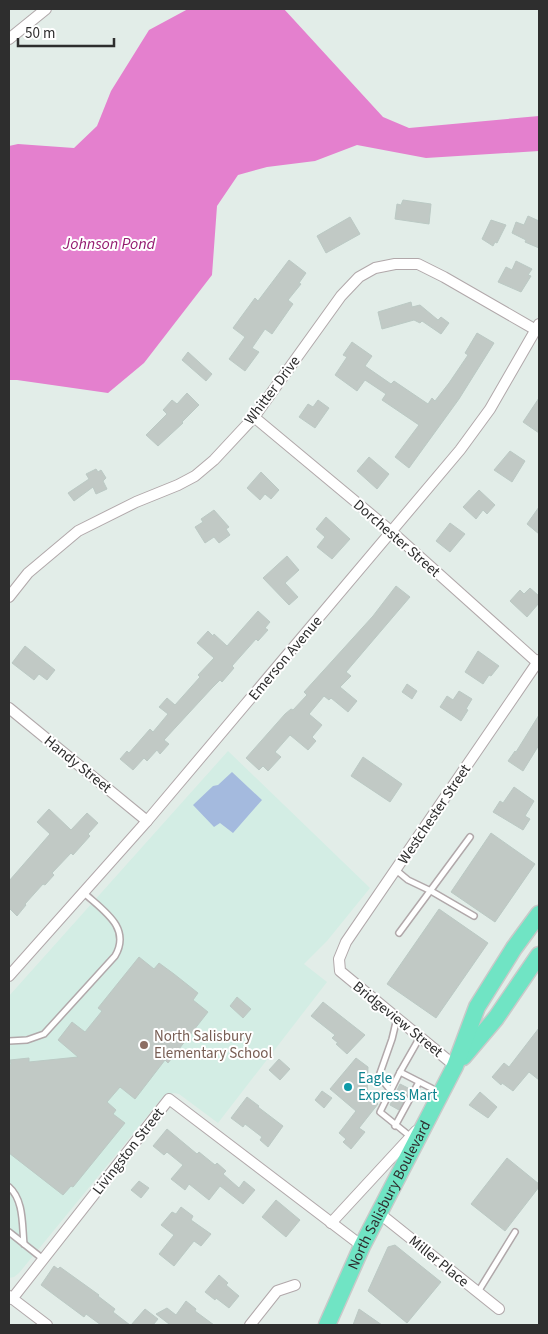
<svg xmlns="http://www.w3.org/2000/svg" width="548" height="1334" font-family="'Source Sans 3',sans-serif">
	<style>
		.education { fill: #d3ede4 }
		.green { fill: #a4bade }
		.water { fill: #e480ce }
		.building { fill: #c1c9c5; stroke: #bbc9c4 }
		.lines { fill: none; stroke-linecap: round; stroke-linejoin: round }
		.lane-casing { stroke: #b1a8aa; stroke-width: 8 }
		.street-casing { stroke: #b1a8aa; stroke-width: 12 }
		.primary-casing { stroke: #c9c9c9; stroke-width: 19 }
		.lane { stroke: #fff; stroke-width: 5 }
		.street { stroke: #fff; stroke-width: 10 }
		.primary { stroke: #70e4c4; stroke-width: 16 }
		.education-dot { fill: #8d6e63; stroke: #fff; stroke-width: 2 }
		.culture-dot { fill: #0f9aa8; stroke: #fff; stroke-width: 2 }
		.labels { text-anchor: middle; stroke-width: 4; stroke-linejoin: round; paint-order: stroke }
		.street-label { font-size: 15px; fill: #2e2e2e; stroke: #fff }
		.education-label { font-size: 15px; fill: #785e54; stroke: #fff; text-anchor: start }
		.culture-label { font-size: 15px; fill: #0d838f; stroke: #fff; text-anchor: start }
		.water-label { font-size: 16px; font-style: italic; fill: #941b70; stroke: #fff }
	</style>
	<rect width="100%" height="100%" fill="#e2ede8"/>
	<path class="education" d="M228 751 370 888 327 941 304 964 327 982 218 1123 179 1094 174 1093 163 1097 19 1273 14 1277 9 1278V996Z"/>
	<path class="green" d="M232 772 262 800 233 833 220 823 214 827 193 805 213 786 218 785Z"/>
	<path class="water" d="M188 9H284L383 117 409 128 539 116V151L426 158 357 145 315 161 267 167 238 175 217 206 212 275 144 363 108 393 17 380H9V146L18 144 74 148 97 126 111 91 149 30Z"/>
	<g class="building">
		<path d="M403 200 431 204 429 224 395 219 397 204 401 205Z"/>
		<path d="M528 216 539 221V248L525 242 526 240 512 233 516 222 524 225Z"/>
		<path d="M350 217 360 234 326 253 317 236Z"/>
		<path d="M491 220 506 225 497 243 495 242 493 246 482 239Z"/>
		<path d="M289 260 306 273 299 283 301 284 288 300 293 304 272 334 265 329 252 348 259 352 245 371 229 359 245 337 233 328 255 298 258 301Z"/>
		<path d="M516 261 532 269 528 275 531 276 521 292 498 282 506 267 512 270Z"/>
		<path d="M411 302 412 307 420 305 438 320 441 317 449 323 441 334 422 321 420 323 414 320 382 329 378 312Z"/>
		<path d="M477 333 494 343 459 399 409 468 395 457 419 425 382 400 386 394 365 380 357 391 335 375 347 357 343 355 352 342 372 356 365 366 391 384 394 381 428 404 432 398 435 401 449 383 468 355 465 353Z"/>
		<path d="M188 352 212 374 206 381 182 360Z"/>
		<path d="M187 393 199 405 182 422 183 423 158 446 146 435 167 414 163 410 172 400 177 404Z"/>
		<path d="M539 398V433L523 422Z"/>
		<path d="M318 400 329 408 315 428 299 417 308 404 313 407Z"/>
		<path d="M510 451 525 461 512 482 494 470Z"/>
		<path d="M369 457 389 474 377 489 357 471Z"/>
		<path d="M96 469 98 472 101 470 106 478 103 481 107 489 96 494 93 487 74 501 68 493 89 479 86 474Z"/>
		<path d="M261 472 279 490 271 499 265 494 260 500 247 488Z"/>
		<path d="M479 490 495 505 487 514 483 510 476 519 463 507Z"/>
		<path d="M539 507V534L527 524Z"/>
		<path d="M214 510 229 527 226 529 230 535 219 543 214 537 205 543 195 527 203 522 201 519Z"/>
		<path d="M326 517 350 539 332 559 317 547 325 537 316 529Z"/>
		<path d="M450 523 465 534 450 552 436 541Z"/>
		<path d="M287 556 299 570 285 583 298 597 289 605 263 578Z"/>
		<path d="M396 586 410 597 346 672 351 676 340 687 357 701 348 712 331 698 329 700 324 696 309 714 322 725 312 737 316 741 308 750 290 735 275 752 281 757 268 771 263 766 259 770 246 758 285 714 291 709 293 710 307 695 304 692 373 616Z"/>
		<path d="M530 588 539 596V603L527 617 510 601 520 590 524 594Z"/>
		<path d="M258 611 270 622 265 628 268 630 258 641 256 639 232 666 234 668 222 682 220 680 212 688 164 740 169 744 160 754 157 750 147 761 144 758 133 770 120 759 127 751 129 753 150 729 153 732 168 714 159 707 167 698 175 705 200 677 198 675 214 658 197 643 208 631 213 636 214 634 227 646Z"/>
		<path d="M25 646 55 670 47 680 39 674 34 680 12 663Z"/>
		<path d="M478 651 499 666 491 676 489 675 483 684 465 672Z"/>
		<path d="M407 684 417 691 412 699 402 692Z"/>
		<path d="M459 691 472 699 466 709 468 710 461 721 440 707 447 696 453 700Z"/>
		<path d="M539 715V745L523 771 508 761 515 751 516 752Z"/>
		<path d="M363 757 402 784 390 802 351 776Z"/>
		<path d="M514 787 534 801 525 816 530 819 523 830 493 812 500 801 503 803Z"/>
		<path d="M49 809 71 830 87 813 98 823 88 834 90 836 73 855 71 853 52 873 54 875 45 885 43 884 25 904 26 905 17 916 9 908V881L50 834 37 822Z"/>
		<path d="M491 833 535 864 495 922 451 892Z"/>
		<path d="M439 909 488 943 436 1018 387 984Z"/>
		<path d="M139 957 154 969 159 963 174 974 198 993 193 1000 208 1012 168 1063 165 1060 135 1099 120 1087 107 1102 116 1110 113 1114 125 1123 73 1187 71 1186 63 1195 9 1153V1065L11 1064 10 1060 29 1058V1062L78 1057 58 1040 72 1022 85 1032 102 1011 98 1008Z"/>
		<path d="M237 997 251 1009 243 1018 230 1006Z"/>
		<path d="M323 1002 365 1035 347 1054 336 1044 338 1043 332 1038 335 1035 311 1016Z"/>
		<path d="M539 1028V1080L529 1072 513 1091 502 1083 501 1085 492 1077 504 1063 509 1067Z"/>
		<path d="M356 1058 368 1067 367 1095 378 1104 359 1128 365 1132 351 1149 343 1142 346 1139 339 1133 356 1111 330 1089Z"/>
		<path d="M279 1059 290 1069 280 1080 269 1070Z"/>
		<path d="M400 1084 410 1089 399 1110 390 1105Z"/>
		<path d="M322 1091 332 1098 324 1108 315 1100Z"/>
		<path d="M480 1092 497 1107 488 1118 469 1105Z"/>
		<path d="M247 1097 259 1106 258 1107 283 1126 268 1147 260 1140 262 1137 245 1124 243 1127 231 1118Z"/>
		<path d="M167 1129 197 1154 199 1152 215 1165 217 1163 226 1171 223 1174 239 1188 244 1181 255 1190 243 1204 220 1186 209 1200 189 1184 185 1190 171 1179 183 1165 167 1152 164 1155 153 1146Z"/>
		<path d="M507 1158 539 1184V1187L505 1231 471 1204Z"/>
		<path d="M139 1181 149 1188 141 1198 131 1190Z"/>
		<path d="M276 1200 300 1220 286 1237 262 1217Z"/>
		<path d="M181 1207 193 1216 191 1220 211 1234 201 1246 194 1241 174 1266 159 1254 174 1235 161 1225 172 1212 176 1214Z"/>
		<path d="M395 1245 441 1282 407 1323 368 1291 388 1247Z"/>
		<path d="M54 1266 58 1269 60 1267 99 1295 98 1296 115 1309 113 1312 130 1325H101L86 1314 84 1317 57 1297 41 1285Z"/>
		<path d="M219 1275 228 1283 226 1285 239 1296 229 1308 216 1298 215 1300 205 1292Z"/>
		<path d="M186 1301 196 1309 195 1311 214 1325H168L169 1324 156 1314 167 1308 176 1315Z"/>
		<path d="M145 1309 158 1319 153 1325H131Z"/>
		<path d="M359 1309 382 1325H353Z"/>
	</g>
	<g class="lines">
		<g class="lane-casing">
			<g id="lane">
				<path d="M396 870 408 880 431 891 474 916"/>
				<path d="M399 933 470 837"/>
				<path d="M9 1041 27 1040 44 1034 115 956C132 927 102 910 83 892"/>
				<path d="M400 1072 420 1037"/>
				<path d="M391 1091 379 1076 392 1039 397 1018"/>
				<path d="M395 1126 419 1082"/>
				<path d="M411 1137 380 1112 400 1072 439 1092"/>
				<path d="M9 1187C24 1200 22 1225 24 1244"/>
				<path d="M9 1232 43 1259"/>
				<path d="M478 1292 515 1232"/>
			</g>
		</g>
		<g class="street-casing">
			<g id="street">
				<path d="M9 39 46 9"/>
				<path d="M254 417 392 532 538 663"/>
				<path d="M9 597 28 573 78 531 136 502 178 485 195 476 214 460 254 417 341 296 359 277 375 268 395 264H418L444 277 536 330"/>
				<path d="M9 708 147 821"/>
				<path d="M9 976 147 821 460 450 490 409 539 324"/>
				<path d="M455 1066 340 971 339 959 346 942 539 660"/>
				<path d="M379 1213 499 1309"/>
				<path d="M331 1223 416 1131"/>
				<path d="M9 1296 47 1325"/>
				<path d="M12 1299 169 1099 362 1246"/>
				<path d="M250 1325 277 1291 295 1285"/>
			</g>
		</g>
		<g class="primary-casing">
			<g id="primary">
				<path d="M463 1057 496 1018 539 955"/>
				<path id="s1" d="M327 1325 362 1246 455 1066 477 1007 514 948 539 914"/>
			</g>
		</g>
		<use href="#lane" class="lane"/>
		<use href="#street" class="street"/>
		<use href="#primary" class="primary"/>
	</g>
	<circle class="education-dot" cx="144" cy="1045" r="5"/>
	<circle class="culture-dot" cx="348" cy="1087" r="5"/>
	<g class="labels">
		<g class="street-label">
			<text transform="translate(272 390) rotate(-53)" y="5">Whitter Drive</text>
			<text transform="translate(397 538) rotate(41)" y="5">Dorchester Street</text>
			<text transform="translate(285 658) rotate(-50)" y="5">Emerson Avenue</text>
			<text transform="translate(78 764) rotate(39)" y="5">Handy Street</text>
			<text transform="translate(434 814) rotate(-56)" y="5">Westchester Street</text>
			<text transform="translate(398 1019) rotate(39)" y="5">Bridgeview Street</text>
			<text transform="translate(128 1151) rotate(-52)" y="5">Livingston Street</text>
			<text dy="5" stroke="none"><textPath href="#s1" startOffset="144">North Salisbury Boulevard</textPath></text>
			<text transform="translate(439 1261) rotate(39)" y="5">Miller Place</text>
		</g>
		<g class="education-label">
			<text x="154" y="1041">North Salisbury<tspan x="154" dy="17">Elementary School</tspan></text>
		</g>
		<g class="culture-label">
			<text x="358" y="1083">Eagle<tspan x="358" dy="17">Express Mart</tspan></text>
		</g>
		<g class="water-label">
			<text x="109" y="249">Johnson Pond</text>
		</g>
	</g>
	<rect width="548" height="1334" fill="none" stroke="#2e2e2e" stroke-width="20"/>
	<path d="M18 38v8h96v-8" fill="none" stroke="#2e2e2e" stroke-width="2.5"/>
	<text x="25" y="38" font-size="15" fill="#2e2e2e" stroke="#ffffff" stroke-width="4" paint-order="stroke">50 m</text>
</svg>
